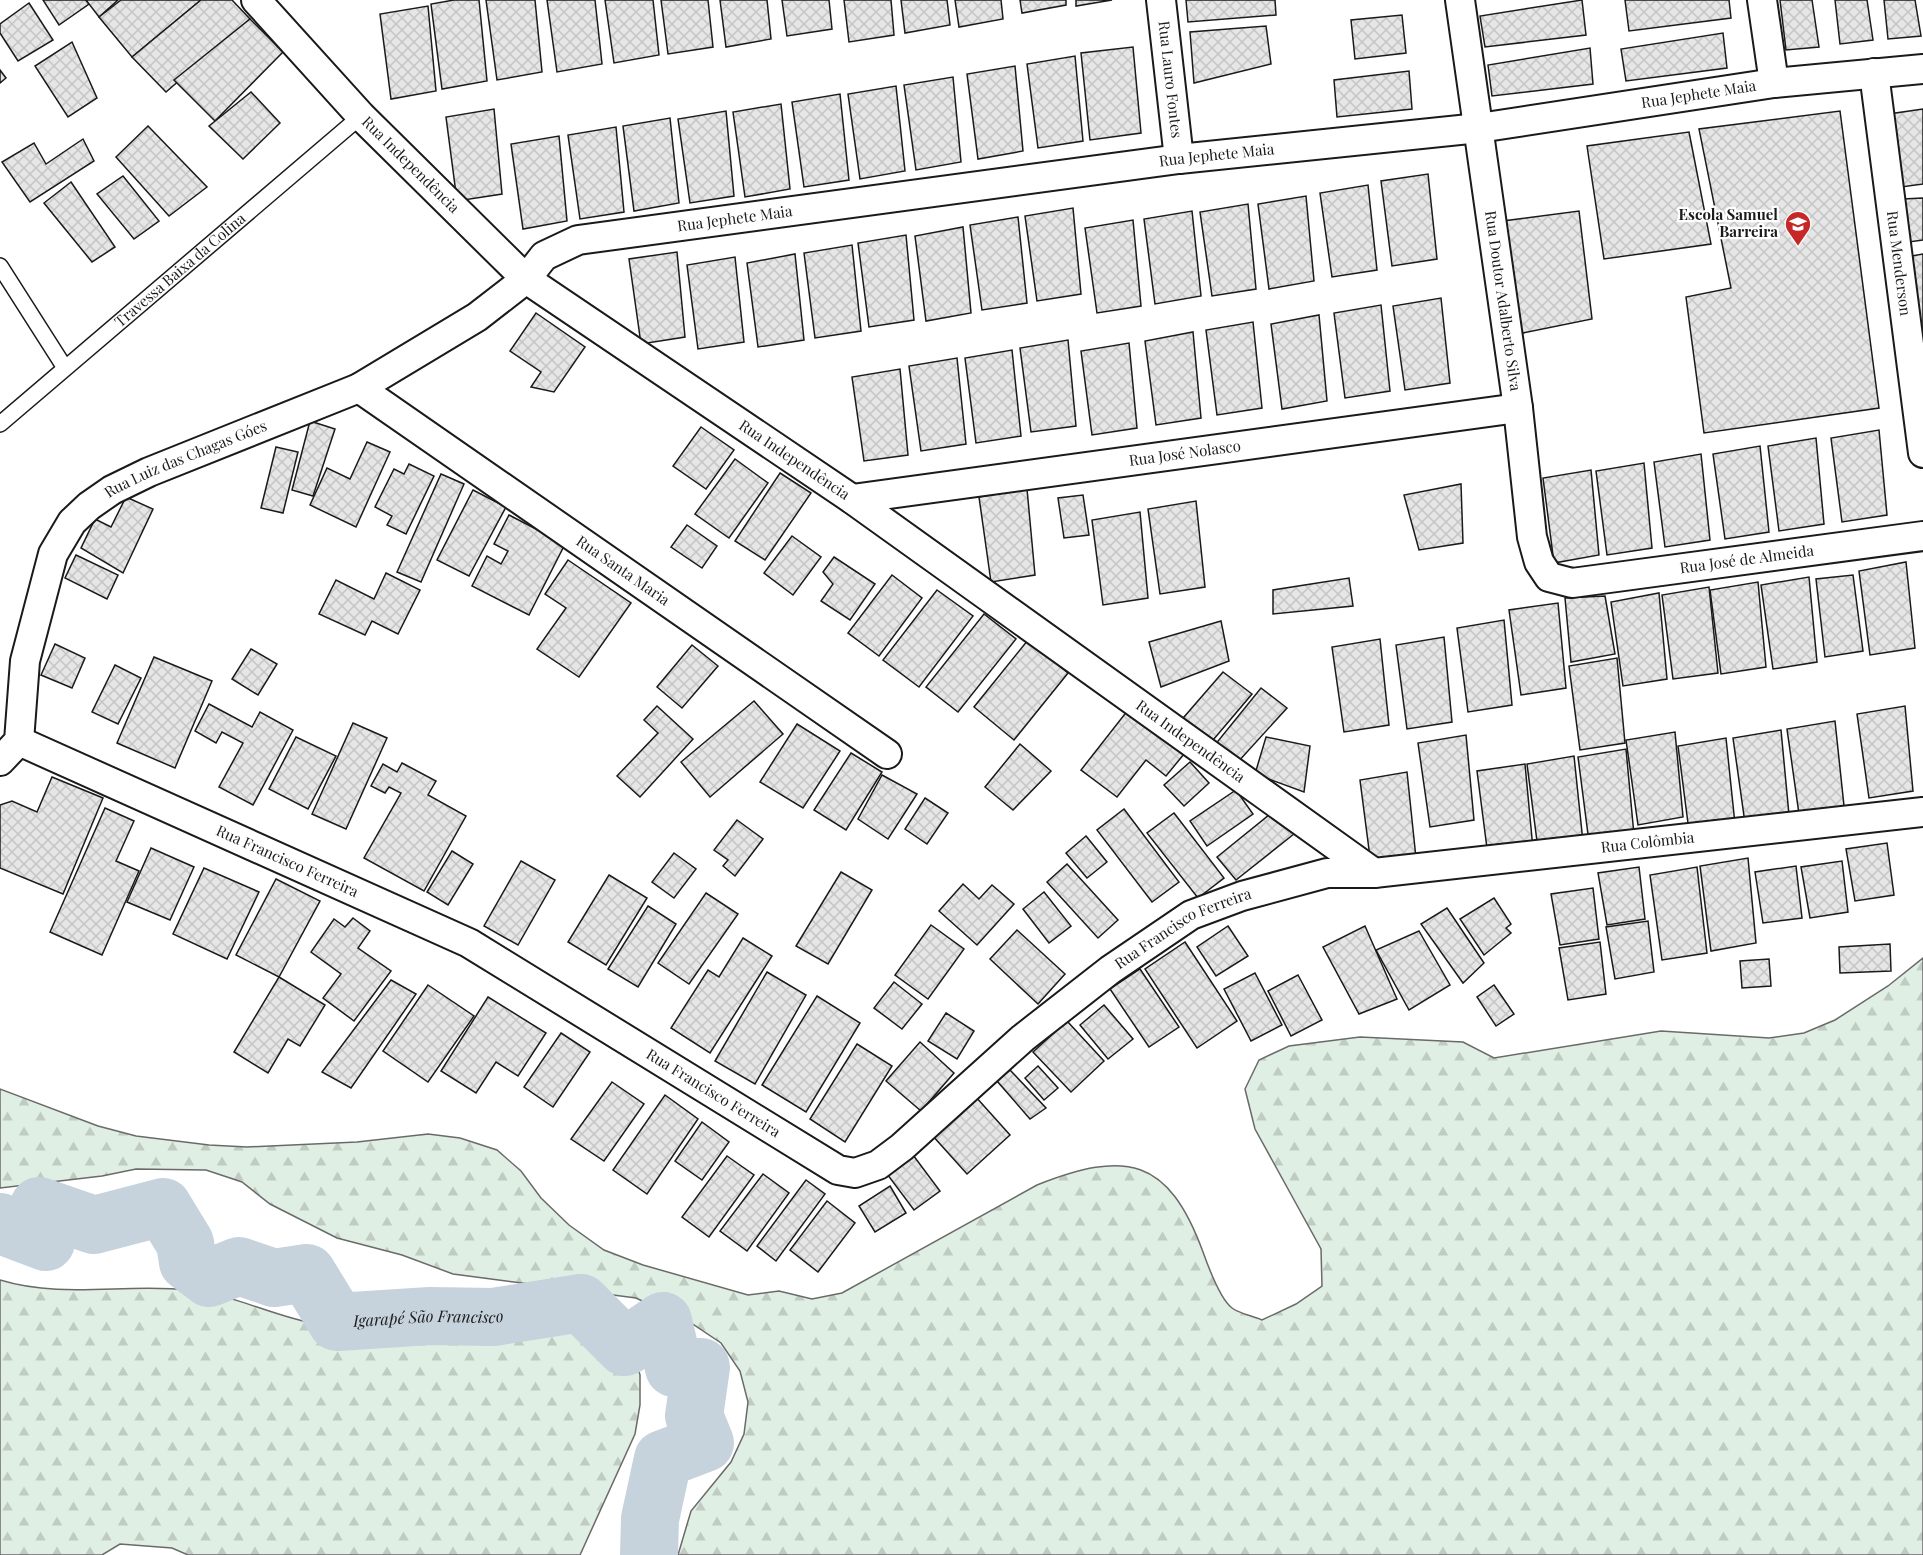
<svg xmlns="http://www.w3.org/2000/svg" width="1923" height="1555" font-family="'Playfair Display',serif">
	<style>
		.forest { fill: url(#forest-firs); stroke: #6a6a6a; stroke-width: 1.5 }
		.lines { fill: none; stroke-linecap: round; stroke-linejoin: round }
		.river { stroke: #c6d2dc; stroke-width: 58 }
		.building { fill: url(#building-cross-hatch); stroke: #1a1a1a; stroke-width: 1.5 }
		.service-casing { stroke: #1a1a1a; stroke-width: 18 }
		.minor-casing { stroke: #1a1a1a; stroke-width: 32 }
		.service { stroke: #fff; stroke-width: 15 }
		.minor { stroke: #fff; stroke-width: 28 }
		.labels { text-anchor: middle; stroke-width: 4.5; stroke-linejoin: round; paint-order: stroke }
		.street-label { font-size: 15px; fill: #1a1a1a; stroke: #fff }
		.poi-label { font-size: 15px; font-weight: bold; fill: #1a1a1a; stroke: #fff; text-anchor: end }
		.water-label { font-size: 16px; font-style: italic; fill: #1a1a1a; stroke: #fff }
	</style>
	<defs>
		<pattern id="forest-firs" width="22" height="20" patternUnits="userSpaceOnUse" patternTransform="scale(1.5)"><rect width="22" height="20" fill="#e0efe3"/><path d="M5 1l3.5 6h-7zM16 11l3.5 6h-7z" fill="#c0ccc2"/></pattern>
		<pattern id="building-cross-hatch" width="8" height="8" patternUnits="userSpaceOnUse" patternTransform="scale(1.5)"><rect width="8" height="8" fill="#e6e6e6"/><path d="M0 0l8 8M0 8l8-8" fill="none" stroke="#c5c5c5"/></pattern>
	</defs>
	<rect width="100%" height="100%" fill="#fff"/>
	<g class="forest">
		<path d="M1923 958V1555H678L691 1511 731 1462 744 1434 748 1402 740 1371 721 1343 694 1325 636 1298 453 1274 402 1255 337 1238 270 1204 242 1182 206 1170 136 1169 102 1176 0 1188V1089L98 1126 136 1136 209 1145 247 1147 357 1142 428 1134 460 1138 497 1150 521 1171 541 1198 569 1225 604 1250 643 1265 748 1295 779 1291 812 1299 842 1293 1037 1185C1126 1150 1168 1157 1203 1252 1208 1266 1220 1299 1232 1308 1240 1314 1253 1316 1262 1320L1296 1304 1322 1286 1321 1249 1255 1129 1245 1089 1259 1060 1289 1046 1360 1037 1463 1042 1494 1058 1661 1031 1769 1038 1804 1033 1835 1020 1888 986Z"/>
		<path d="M0 1280C62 1299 126 1283 189 1290 232 1294 273 1316 316 1324 371 1335 428 1334 483 1333 526 1332 568 1332 610 1328L632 1346 640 1375V1405L635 1434 580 1555H188L172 1548 120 1544 102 1555H0Z"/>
	</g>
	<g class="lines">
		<path class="river" id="s1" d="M0 1222 6 1227 46 1242 39 1206 94 1225 163 1207 185 1243 188 1262 209 1278 239 1266 274 1278 307 1273 337 1322 430 1316 493 1317 581 1303 625 1347 663 1321 674 1368 701 1367 694 1416 705 1443 663 1459 650 1519 649 1555"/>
	</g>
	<g class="building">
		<path d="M43 0H86L89 4 59 25Z"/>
		<path d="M86 0H118L99 17Z"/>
		<path d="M121 0H201L132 57 99 17Z"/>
		<path d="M201 0H232L250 19 166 92 132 57Z"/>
		<path d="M454 0H479L487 81 442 89 431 4Z"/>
		<path d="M486 0H535L542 72 497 80Z"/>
		<path d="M547 0H595L602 64 557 72Z"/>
		<path d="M605 0H653L659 55 614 63Z"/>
		<path d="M661 0H708L713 47 668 54Z"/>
		<path d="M720 0H767L771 39 726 47Z"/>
		<path d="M782 0H829L832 29 787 36Z"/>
		<path d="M844 0H891L894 35 849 42Z"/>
		<path d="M901 0H947L950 25 905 33Z"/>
		<path d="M955 0H1001L1003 19 959 27Z"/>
		<path d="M1020 0H1066V5L1022 13Z"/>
		<path d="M1076 0H1112L1076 6Z"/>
		<path d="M1186 0H1275L1276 15 1188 22Z"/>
		<path d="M1582 0 1586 35 1485 47 1480 16Z"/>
		<path d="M1625 0H1729L1731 18 1629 31Z"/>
		<path d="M1780 0H1812L1819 47 1786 50Z"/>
		<path d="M1835 0H1867L1873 40 1840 44Z"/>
		<path d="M1884 0H1915L1921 36 1888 39Z"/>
		<path d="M29 3 53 40 18 61 0 33V24Z"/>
		<path d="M428 6 436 91 391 99 380 14Z"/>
		<path d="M1402 15 1406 53 1355 59 1351 20Z"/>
		<path d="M250 19 283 52 215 121 174 80Z"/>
		<path d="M1266 26 1271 64 1194 83 1190 32Z"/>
		<path d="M1723 33 1727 68 1626 81 1621 49Z"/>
		<path d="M72 42 97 98 68 117 35 66Z"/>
		<path d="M1133 47 1141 133 1090 140 1081 53Z"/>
		<path d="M1590 48 1593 84 1492 96 1488 65Z"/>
		<path d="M1075 56 1083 141 1038 148 1027 64Z"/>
		<path d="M1015 66 1023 151 978 159 967 74Z"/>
		<path d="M0 70 6 78 0 83Z"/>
		<path d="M1409 71 1412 109 1337 117 1334 80Z"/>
		<path d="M953 77 961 162 916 170 904 85Z"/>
		<path d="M896 86 905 171 860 179 848 94Z"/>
		<path d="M251 92 280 123 243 159 209 126Z"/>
		<path d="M840 94 849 180 804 187 792 102Z"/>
		<path d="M781 104 790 189 745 197 733 112Z"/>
		<path d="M494 109 502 194 457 201 446 117Z"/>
		<path d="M1923 109V184L1901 187 1889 114Z"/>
		<path d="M726 111 734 196 690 203 678 119Z"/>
		<path d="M1840 111 1879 408 1704 433 1686 297 1731 288 1699 129Z"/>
		<path d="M670 118 679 203 634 211 623 126Z"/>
		<path d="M148 126 207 187 169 216 116 157Z"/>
		<path d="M616 127 624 212 580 219 568 135Z"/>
		<path d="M1689 132 1711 244 1604 259 1587 146Z"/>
		<path d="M559 136 567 221 523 229 511 144Z"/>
		<path d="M83 139 94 161 30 202 2 162 34 143 46 164Z"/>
		<path d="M1428 174 1437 259 1392 266 1381 181Z"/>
		<path d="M123 176 159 221 134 239 97 194Z"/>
		<path d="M71 182 115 247 92 262 44 203Z"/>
		<path d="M1368 185 1377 270 1332 277 1320 193Z"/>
		<path d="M1306 196 1314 281 1269 289 1258 204Z"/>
		<path d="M1923 198V240L1909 242 1903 199Z"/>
		<path d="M1248 204 1256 289 1212 296 1200 212Z"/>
		<path d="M1073 208 1081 294 1037 301 1025 216Z"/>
		<path d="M1192 211 1201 296 1155 304 1144 219Z"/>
		<path d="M1579 211 1592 319 1518 334 1503 221Z"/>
		<path d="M1018 217 1027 303 982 310 970 225Z"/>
		<path d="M1133 220 1141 306 1097 313 1085 228Z"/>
		<path d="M963 227 971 313 926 321 915 236Z"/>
		<path d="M906 235 914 320 869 327 858 243Z"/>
		<path d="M852 245 861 331 815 338 804 253Z"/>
		<path d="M677 252 685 337 641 344 629 259Z"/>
		<path d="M795 254 804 340 758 347 747 263Z"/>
		<path d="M1923 254V330H1918L1906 257Z"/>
		<path d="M735 257 744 342 698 349 687 265Z"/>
		<path d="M1441 298 1450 383 1405 390 1393 306Z"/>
		<path d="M1381 305 1390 391 1345 398 1334 313Z"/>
		<path d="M536 313 585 347 554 392 531 387 541 372 510 351Z"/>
		<path d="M1319 315 1327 401 1282 409 1271 324Z"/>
		<path d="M1253 322 1262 408 1217 415 1206 330Z"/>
		<path d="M1193 332 1201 418 1156 425 1145 341Z"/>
		<path d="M1068 340 1076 426 1031 432 1020 348Z"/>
		<path d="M1129 343 1137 428 1092 435 1081 351Z"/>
		<path d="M1012 350 1021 436 976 443 965 358Z"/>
		<path d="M957 358 966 444 921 451 909 366Z"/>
		<path d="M900 369 908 455 864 461 852 377Z"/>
		<path d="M310 421 335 429 313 496 292 490Z"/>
		<path d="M701 427 734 450 706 489 673 466Z"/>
		<path d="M1879 430 1887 515 1842 522 1831 438Z"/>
		<path d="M1816 438 1824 524 1779 531 1768 446Z"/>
		<path d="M367 442 390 452 356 527 310 505 327 468 350 479Z"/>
		<path d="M1760 446 1769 532 1725 539 1713 454Z"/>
		<path d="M276 447 298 452 283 513 261 508Z"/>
		<path d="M1701 454 1710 540 1665 547 1654 462Z"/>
		<path d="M735 459 768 483 729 538 695 514Z"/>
		<path d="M1644 463 1652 548 1607 555 1596 471Z"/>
		<path d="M409 464 434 476 406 534 387 525 392 516 375 507 394 469 404 474Z"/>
		<path d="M1591 470 1599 555 1554 563 1543 478Z"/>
		<path d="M780 473 811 493 765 560 735 541Z"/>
		<path d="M441 474 464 484 421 582 397 572Z"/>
		<path d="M1461 484 1463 543 1419 550 1404 495Z"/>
		<path d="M1027 489 1035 575 991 582 979 497Z"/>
		<path d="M473 490 506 507 469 576 437 560Z"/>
		<path d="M1083 495 1089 535 1064 538 1058 498Z"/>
		<path d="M126 497 153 509 123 573 81 548 95 519 111 527Z"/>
		<path d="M1196 501 1205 587 1160 594 1148 509Z"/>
		<path d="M1140 512 1148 598 1103 605 1092 520Z"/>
		<path d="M509 515 565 544 529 615 472 586 487 556 501 564 508 551 494 544Z"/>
		<path d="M687 525 717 546 702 568 671 547Z"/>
		<path d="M792 536 821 557 793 595 764 573Z"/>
		<path d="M76 555 118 575 107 599 65 578Z"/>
		<path d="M834 557 875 584 850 620 821 601 833 584 823 572Z"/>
		<path d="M568 560 631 603 579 677 537 649 566 608 545 594Z"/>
		<path d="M1906 562 1915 648 1870 655 1859 571Z"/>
		<path d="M386 573 420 590 398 634 372 621 365 635 319 614 336 580 374 599Z"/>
		<path d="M892 575 922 598 879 656 848 633Z"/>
		<path d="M1853 575 1863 651 1825 657 1816 579Z"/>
		<path d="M1809 577 1817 662 1773 669 1761 585Z"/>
		<path d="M1349 578 1353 606 1273 614V590Z"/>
		<path d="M1758 582 1766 667 1721 674 1710 590Z"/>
		<path d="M1709 587 1718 673 1673 679 1662 595Z"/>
		<path d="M937 590 973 616 919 687 883 660Z"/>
		<path d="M1659 593 1667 679 1623 686 1611 602Z"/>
		<path d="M1605 596 1615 654 1571 662 1565 598Z"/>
		<path d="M1558 603 1566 688 1521 695 1509 610Z"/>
		<path d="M984 614 1016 639 958 712 926 687Z"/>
		<path d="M1504 620 1512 705 1468 712 1457 628Z"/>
		<path d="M1221 621 1229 661 1161 687 1149 642Z"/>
		<path d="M1444 637 1452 722 1407 729 1396 645Z"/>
		<path d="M1380 639 1389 725 1344 732 1332 647Z"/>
		<path d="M1028 640 1068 673 1014 740 974 707Z"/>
		<path d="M55 644 85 658 72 688 41 675Z"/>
		<path d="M692 645 718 666 682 708 657 687Z"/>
		<path d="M251 649 277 664 258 695 232 679Z"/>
		<path d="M154 657 212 681 175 768 117 743Z"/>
		<path d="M1617 658 1625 743 1580 750 1569 666Z"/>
		<path d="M115 665 141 678 118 724 92 712Z"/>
		<path d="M1223 672 1252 694 1208 746 1178 724Z"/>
		<path d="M1261 688 1287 708 1237 763 1214 746Z"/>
		<path d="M754 701 783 734 710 797 681 762Z"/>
		<path d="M209 704 252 727 260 712 293 730 253 805 219 787 243 743 222 732 216 743 195 731Z"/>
		<path d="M657 706 693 739 640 797 617 776 658 733 644 720Z"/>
		<path d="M1905 706 1913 791 1869 798 1857 714Z"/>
		<path d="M1128 710 1184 754 1166 776 1146 760 1117 797 1081 770Z"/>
		<path d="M1835 721 1844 806 1799 814 1787 729Z"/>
		<path d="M353 723 387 738 346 829 312 814Z"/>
		<path d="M797 724 840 751 803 808 760 782Z"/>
		<path d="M1781 730 1789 815 1745 823 1733 738Z"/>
		<path d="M1675 732 1683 817 1638 825 1626 740Z"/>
		<path d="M1466 735 1474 820 1430 827 1418 743Z"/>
		<path d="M296 737 336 756 308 809 269 789Z"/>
		<path d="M1266 737 1310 746 1304 792 1255 774Z"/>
		<path d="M1726 738 1735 824 1689 831 1678 746Z"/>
		<path d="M1020 744 1051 771 1013 810 985 787Z"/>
		<path d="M1626 749 1634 835 1589 842 1578 757Z"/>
		<path d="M851 753 882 772 846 830 814 810Z"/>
		<path d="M1574 756 1583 842 1538 849 1527 764Z"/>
		<path d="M1190 762 1209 783 1184 806 1164 785Z"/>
		<path d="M402 763 436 781 428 795 466 816 424 891 364 858 401 793 389 787 385 793 371 786 383 764 397 772Z"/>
		<path d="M1525 764 1533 849 1488 856 1477 771Z"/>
		<path d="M1407 772 1416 858 1371 865 1360 780Z"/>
		<path d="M882 775 917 794 888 839 858 819Z"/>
		<path d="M52 777 103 798 63 894 0 868V805L12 801 37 812Z"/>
		<path d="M1236 790 1253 814 1207 846 1190 821Z"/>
		<path d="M925 798 948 813 927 844 905 829Z"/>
		<path d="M105 808 134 821 116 861 139 871 102 955 50 932Z"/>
		<path d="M1124 809 1179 882 1152 902 1097 830Z"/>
		<path d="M1275 810 1294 834 1236 880 1217 857Z"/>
		<path d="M1174 813 1224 878 1198 898 1147 833Z"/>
		<path d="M737 820 763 839 735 876 723 866 728 860 714 850Z"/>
		<path d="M1086 836 1107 862 1087 878 1066 853Z"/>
		<path d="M1887 843 1894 895 1855 901 1846 849Z"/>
		<path d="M151 848 194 867 170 920 127 902Z"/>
		<path d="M452 851 473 864 448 905 427 892Z"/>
		<path d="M674 853 696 869 674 898 652 882Z"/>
		<path d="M1748 858 1756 943 1711 951 1700 866Z"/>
		<path d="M521 861 555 880 518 945 484 926Z"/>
		<path d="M1842 861 1848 912 1810 918 1801 867Z"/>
		<path d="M1067 864 1118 920 1098 938 1047 882Z"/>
		<path d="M1796 866 1802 918 1763 923 1755 872Z"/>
		<path d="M1639 867 1645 919 1607 925 1598 873Z"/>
		<path d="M1697 867 1707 953 1662 960 1650 875Z"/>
		<path d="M204 868 259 892 227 959 173 934Z"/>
		<path d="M841 872 872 890 828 964 796 946Z"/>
		<path d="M609 875 647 898 606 965 568 942Z"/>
		<path d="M276 879 320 901 279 977 236 955Z"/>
		<path d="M963 884 979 899 992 885 1014 904 977 945 939 911Z"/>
		<path d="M1593 888 1599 939 1560 945 1551 894Z"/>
		<path d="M1044 892 1071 926 1049 943 1023 909Z"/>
		<path d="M706 893 738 914 689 984 658 963Z"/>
		<path d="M1494 898 1511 924 1506 928 1511 933 1484 955 1460 919Z"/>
		<path d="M648 906 676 924 638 987 608 969Z"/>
		<path d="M1447 908 1484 963 1463 983 1421 924Z"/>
		<path d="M353 918 370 931 358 948 391 971 354 1021 323 998 341 974 311 952 334 919 345 927Z"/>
		<path d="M1648 921 1654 972 1615 979 1606 927Z"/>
		<path d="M931 925 964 949 928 999 895 975Z"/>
		<path d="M1228 926 1248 956 1216 976 1197 947Z"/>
		<path d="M1365 926 1397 999 1359 1014 1323 947Z"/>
		<path d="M1017 930 1065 974 1038 1004 990 959Z"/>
		<path d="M1419 931 1450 985 1409 1010 1376 950Z"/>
		<path d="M743 938 772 956 710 1053 671 1028 708 970 719 977Z"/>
		<path d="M1185 942 1237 1021 1197 1048 1145 969Z"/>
		<path d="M1600 942 1606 994 1568 1000 1559 948Z"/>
		<path d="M1890 944 1891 971 1840 973 1839 947Z"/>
		<path d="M1769 959 1771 986 1742 988 1740 961Z"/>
		<path d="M1140 969 1179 1027 1149 1047 1110 989Z"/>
		<path d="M767 972 806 995 755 1084 715 1061Z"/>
		<path d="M1255 973 1282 1025 1251 1041 1224 989Z"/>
		<path d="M1298 975 1322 1020 1291 1036 1268 991Z"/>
		<path d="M279 977 325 1005 300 1046 288 1039 268 1073 234 1052Z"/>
		<path d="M391 980 416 994 351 1088 322 1072Z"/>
		<path d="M894 982 922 1004 902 1029 874 1008Z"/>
		<path d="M428 985 474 1016 428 1082 383 1051Z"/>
		<path d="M1494 985 1514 1014 1496 1026 1477 997Z"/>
		<path d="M817 996 860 1023 806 1112 762 1085Z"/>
		<path d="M488 997 546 1033 518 1076 496 1062 476 1093 441 1071Z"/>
		<path d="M1104 1005 1133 1039 1108 1059 1080 1025Z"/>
		<path d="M946 1013 974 1031 957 1059 928 1041Z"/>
		<path d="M1067 1021 1104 1061 1071 1092 1033 1052Z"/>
		<path d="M561 1033 590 1052 553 1107 524 1087Z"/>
		<path d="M920 1042 954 1073 921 1111 886 1081Z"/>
		<path d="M857 1044 892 1066 845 1142 810 1119Z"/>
		<path d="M1038 1066 1058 1088 1044 1100 1025 1078Z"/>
		<path d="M1010 1070 1046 1108 1030 1119 997 1081Z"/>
		<path d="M612 1082 644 1104 604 1161 571 1139Z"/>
		<path d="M665 1095 698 1119 647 1194 613 1170Z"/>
		<path d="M975 1096 1010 1135 967 1174 932 1135Z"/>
		<path d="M702 1122 729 1142 702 1180 675 1161Z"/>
		<path d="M913 1155 940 1191 914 1210 887 1174Z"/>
		<path d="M727 1156 754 1175 709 1237 682 1217Z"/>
		<path d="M763 1174 789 1193 747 1251 720 1231Z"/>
		<path d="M806 1180 825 1194 776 1261 757 1246Z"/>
		<path d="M890 1186 906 1213 875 1232 859 1206Z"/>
		<path d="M827 1201 855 1223 818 1272 790 1250Z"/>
	</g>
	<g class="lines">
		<g class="service-casing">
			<g id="service">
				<path d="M0 266 65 368"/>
				<path id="s2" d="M0 424 361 116"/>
			</g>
		</g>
		<g class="minor-casing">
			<g id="minor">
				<path id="s3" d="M256 0 361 116 526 279 852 499 1374 873"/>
				<path id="s4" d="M1161 0 1179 159"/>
				<path id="s5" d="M1460 0 1518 408 1532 537 1539 562 1549 577 1572 583 1923 536"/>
				<path d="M1762 0 1774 83"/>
				<path id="s6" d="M1874 73 1923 453"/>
				<path id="s7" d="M359 388 887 754"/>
				<path id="s8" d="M852 499 1518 408"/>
				<path id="s9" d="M19 741 469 943 838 1170 855 1173 878 1165 902 1147 1023 1038 1110 970 1191 915 1242 896 1327 873H1374L1923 812"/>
				<path id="s10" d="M0 761 19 741 25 661 53 554 72 522 89 506 112 490 149 472 359 388 477 317 526 279 544 256 578 240 1179 159 1479 128 1774 83 1923 69"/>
			</g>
		</g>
		<use href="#service" class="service"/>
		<use href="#minor" class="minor"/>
	</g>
	<defs>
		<g id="school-pin" transform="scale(1.35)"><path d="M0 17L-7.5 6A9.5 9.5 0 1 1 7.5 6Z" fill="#c62828" stroke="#fff"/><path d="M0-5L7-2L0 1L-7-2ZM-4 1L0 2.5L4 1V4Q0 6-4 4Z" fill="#fff"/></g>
	</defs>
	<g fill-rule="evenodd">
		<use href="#school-pin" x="1798" y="224"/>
	</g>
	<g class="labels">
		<g class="street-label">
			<text dy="5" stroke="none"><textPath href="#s4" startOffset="80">Rua Lauro Fontes</textPath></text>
			<text dy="5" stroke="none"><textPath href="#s10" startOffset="1971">Rua Jephete Maia</textPath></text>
			<text dy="5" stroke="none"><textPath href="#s10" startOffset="1485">Rua Jephete Maia</textPath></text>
			<text dy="5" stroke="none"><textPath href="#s3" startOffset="226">Rua Independência</textPath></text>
			<text dy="5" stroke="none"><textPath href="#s10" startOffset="999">Rua Jephete Maia</textPath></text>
			<text dy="5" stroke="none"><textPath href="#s6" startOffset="192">Rua Menderson</textPath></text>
			<text dy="5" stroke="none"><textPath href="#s2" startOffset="237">Travessa Baixa da Colina</textPath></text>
			<text dy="5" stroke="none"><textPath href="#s5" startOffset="304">Rua Doutor Adalberto Silva</textPath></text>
			<text dy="5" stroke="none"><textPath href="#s8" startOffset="336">Rua José Nolasco</textPath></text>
			<text dy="5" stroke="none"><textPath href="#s3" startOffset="712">Rua Independência</textPath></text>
			<text dy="5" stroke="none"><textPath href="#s10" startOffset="387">Rua Luiz das Chagas Góes</textPath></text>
			<text dy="5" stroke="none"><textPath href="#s5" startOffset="786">Rua José de Almeida</textPath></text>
			<text dy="5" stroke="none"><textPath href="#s7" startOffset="321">Rua Santa Maria</textPath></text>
			<text dy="5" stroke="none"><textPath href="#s3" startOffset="1198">Rua Independência</textPath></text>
			<text dy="5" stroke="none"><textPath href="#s9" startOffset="1834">Rua Colômbia</textPath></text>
			<text dy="5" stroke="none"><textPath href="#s9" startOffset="294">Rua Francisco Ferreira</textPath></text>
			<text dy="5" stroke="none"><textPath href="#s9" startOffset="1356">Rua Francisco Ferreira</textPath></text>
			<text dy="5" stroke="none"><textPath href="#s9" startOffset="780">Rua Francisco Ferreira</textPath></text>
		</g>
		<g class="poi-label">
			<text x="1778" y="220">Escola Samuel<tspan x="1778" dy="17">Barreira</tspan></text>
		</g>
		<g class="water-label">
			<text dy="6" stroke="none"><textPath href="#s1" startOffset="556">Igarapé São Francisco</textPath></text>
		</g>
	</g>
</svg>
